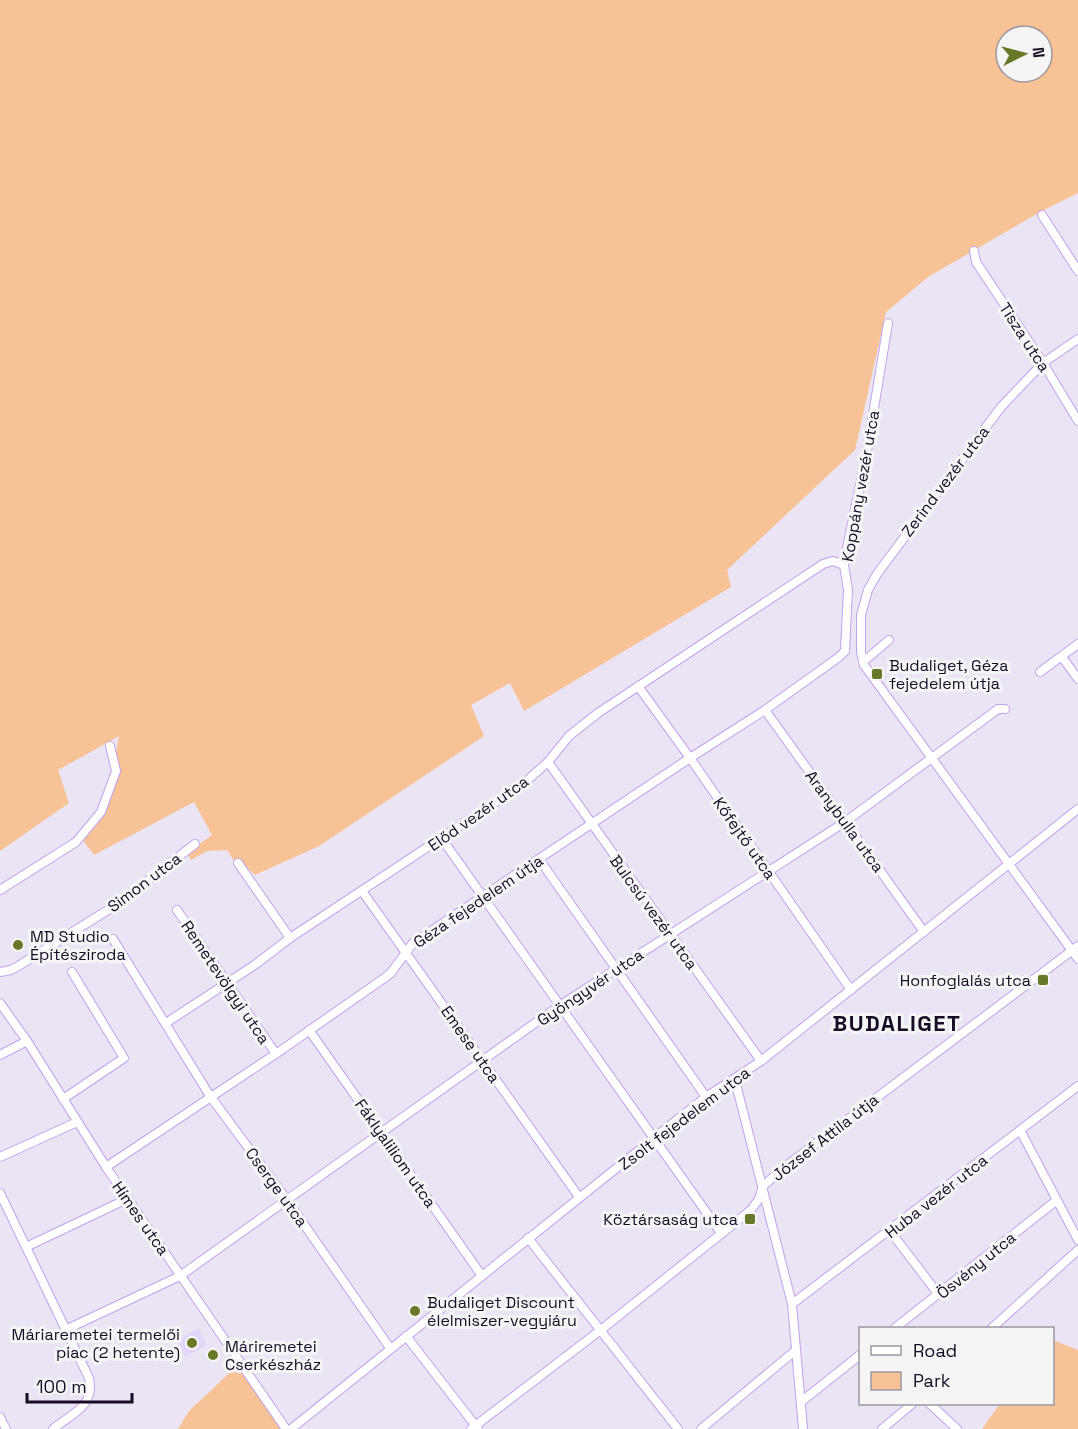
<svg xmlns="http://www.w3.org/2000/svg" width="1078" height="1429" font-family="'Space Grotesk',sans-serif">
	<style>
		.built { fill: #e3d7f9 }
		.green { fill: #f6c296; fill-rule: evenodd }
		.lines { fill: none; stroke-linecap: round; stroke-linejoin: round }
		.minor-casing { stroke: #bfa3ee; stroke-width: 10 }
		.minor { stroke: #fff; stroke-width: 8 }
		.poi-dot { fill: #677928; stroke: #f5f5f5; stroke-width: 2 }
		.labels { text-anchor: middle; stroke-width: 6; stroke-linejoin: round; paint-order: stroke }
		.street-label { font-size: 16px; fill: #170b26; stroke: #f5f5f5 }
		.poi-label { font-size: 16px; fill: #170b26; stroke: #f5f5f5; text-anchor: start }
		.district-label { font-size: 22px; font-weight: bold; letter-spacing: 1.5px; fill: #170b26; stroke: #f5f5f5 }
	</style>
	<rect width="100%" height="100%" fill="#eae4f4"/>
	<path class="built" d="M198 1328 207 1345 185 1357 176 1341Z"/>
	<g class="green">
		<path d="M0 0H1078V193L1040 212 928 277 886 312 855 450 727 570 731 587 524 711 510 683 471 705 484 736 319 846 255 875 239 860 234 861 227 850 207 851 191 860 187 853 212 835 194 802 94 855 82 839 109 790 119 736 58 770 69 803 0 851ZM1006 36H1042V72H1006Z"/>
		<path d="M1053 1340 1078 1350V1429H982L1000 1404H1052Z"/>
		<path d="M238 1365 283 1429H178L189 1411Z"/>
	</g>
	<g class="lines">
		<g class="minor-casing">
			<g id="minor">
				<path d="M1042 215 1078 271"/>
				<path d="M974 251 976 262 1043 363 1078 421"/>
				<path d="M1078 339 1043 363 1001 407 877 574 868 590 861 615V652L864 665 1078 959"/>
				<path d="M845 651 848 590 844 565 845 557 866 457 888 323"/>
				<path d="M1062 657 1078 679"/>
				<path d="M863 662 889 640"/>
				<path d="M1040 672 1078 644"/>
				<path d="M638 686 690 758 851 990"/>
				<path d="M765 710 924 932"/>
				<path d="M548 762 761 1061"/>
				<path d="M442 839 721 1233"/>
				<path d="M539 859 706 1097"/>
				<path d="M238 863 290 938"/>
				<path d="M0 890 76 842 101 812 116 771 110 746"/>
				<path d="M362 891 579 1197"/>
				<path d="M177 910 276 1054"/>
				<path d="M113 939 210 1096 287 1200 390 1348"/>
				<path d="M0 972 11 970 20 965 119 903 195 844"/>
				<path d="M0 1003 27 1041 106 1167 286 1429"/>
				<path d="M166 1023 256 964 290 938 523 784 548 762 569 736 598 713 823 564 833 561 844 565"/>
				<path d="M309 1030 482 1276"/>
				<path d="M0 1055 27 1041"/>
				<path d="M735 1080 792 1304 803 1429"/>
				<path d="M63 1099 124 1058 72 972"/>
				<path d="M1020 1130 1078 1240"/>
				<path d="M0 1157 77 1122"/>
				<path d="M106 1167 280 1051 390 974 413 943 690 758 765 710 839 657 845 651"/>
				<path d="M0 1193 89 1378C95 1406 73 1413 53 1429"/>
				<path d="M890 1231 939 1295"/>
				<path d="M528 1238 678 1429"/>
				<path d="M26 1247 127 1199"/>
				<path d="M792 1304 1078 1086"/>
				<path d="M895 1328 1057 1200"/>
				<path d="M992 1328 1078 1250"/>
				<path d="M65 1330 180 1276 559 1006 845 822 998 709H1005"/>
				<path d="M406 1336 478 1429"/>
				<path d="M802 1401 860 1355"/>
				<path d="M930 1404 957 1429"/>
				<path d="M0 1417 6 1429"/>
				<path d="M291 1429 654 1138 706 1097 761 1061 1078 809"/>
				<path d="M471 1429 602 1329 751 1210 759 1199 763 1186 786 1166 1078 946"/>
				<path d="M701 1429 796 1350"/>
				<path d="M882 1429 912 1404"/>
			</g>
		</g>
		<use href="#minor" class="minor"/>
	</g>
	<g class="poi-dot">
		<rect x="871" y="668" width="12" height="12" rx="3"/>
		<circle cx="18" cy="945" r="6"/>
		<rect x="1037" y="974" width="12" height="12" rx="3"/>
		<rect x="744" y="1213" width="12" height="12" rx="3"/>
		<circle cx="415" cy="1311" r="6"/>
		<circle cx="192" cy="1343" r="6"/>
		<circle cx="213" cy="1355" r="6"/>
	</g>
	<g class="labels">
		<g class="street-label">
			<text transform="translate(1025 337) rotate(57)" y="6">Tisza utca</text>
			<text transform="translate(945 481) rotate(-53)" y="6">Zerind vezér utca</text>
			<text transform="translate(860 486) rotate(-80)" y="6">Koppány vezér utca</text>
			<text transform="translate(478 813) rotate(-35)" y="6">Előd vezér utca</text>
			<text transform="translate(845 821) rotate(54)" y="6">Aranybulla utca</text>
			<text transform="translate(745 838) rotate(55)" y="6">Kőfejtő utca</text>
			<text transform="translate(144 882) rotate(-37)" y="6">Simon utca</text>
			<text transform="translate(478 901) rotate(-34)" y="6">Géza fejedelem útja</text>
			<text transform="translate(654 912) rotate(54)" y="6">Bulcsú vezér utca</text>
			<text transform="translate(226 982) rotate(56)" y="6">Remetevölgyi utca</text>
			<text transform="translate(590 987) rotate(-34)" y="6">Gyöngyvér utca</text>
			<text transform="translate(471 1044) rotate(55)" y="6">Emese utca</text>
			<text transform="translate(684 1118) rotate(-37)" y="6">Zsolt fejedelem utca</text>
			<text transform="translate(825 1137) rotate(-38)" y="6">József Attila útja</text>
			<text transform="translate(396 1153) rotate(55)" y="6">Fáklyaliliom utca</text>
			<text transform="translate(277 1187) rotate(54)" y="6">Cserge utca</text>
			<text transform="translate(936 1196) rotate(-38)" y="6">Huba vezér utca</text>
			<text transform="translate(141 1218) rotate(55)" y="6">Hímes utca</text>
			<text transform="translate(976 1265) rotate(-39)" y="6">Ösvény utca</text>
		</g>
		<g class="poi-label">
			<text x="889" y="671">Budaliget, Géza<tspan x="889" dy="18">fejedelem útja</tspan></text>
			<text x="30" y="942">MD Studio<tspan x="30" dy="18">Építésziroda</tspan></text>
			<text x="1031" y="986" text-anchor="end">Honfoglalás utca</text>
			<text x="738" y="1225" text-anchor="end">Köztársaság utca</text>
			<text x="427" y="1308">Budaliget Discount<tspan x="427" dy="18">élelmiszer-vegyiáru</tspan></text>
			<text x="180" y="1340" text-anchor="end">Máriaremetei termelői<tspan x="180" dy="18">piac (2 hetente)</tspan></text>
			<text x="225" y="1352">Máriremetei<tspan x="225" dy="18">Cserkészház</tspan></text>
		</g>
		<g class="district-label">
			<text x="897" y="1031">BUDALIGET</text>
		</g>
	</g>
	<rect x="859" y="1327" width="195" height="78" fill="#f5f5f5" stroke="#9c97a2" stroke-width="1.5"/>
	<rect x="871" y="1346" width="30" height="9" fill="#ffffff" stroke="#9c97a2" stroke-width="1.5"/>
	<text x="913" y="1357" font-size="18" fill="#170b26">Road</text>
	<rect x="871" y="1372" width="30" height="18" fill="#f6c296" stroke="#9c97a2" stroke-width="1.5"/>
	<text x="913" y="1387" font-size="18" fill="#170b26">Park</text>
	<g transform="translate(1024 54) rotate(84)"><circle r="28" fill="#f5f5f5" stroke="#9c97a2" stroke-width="1.5"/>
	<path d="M0-4.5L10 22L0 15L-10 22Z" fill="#677928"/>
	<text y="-9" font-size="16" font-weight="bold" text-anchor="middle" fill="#170b26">N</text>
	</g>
	<path d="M27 1393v9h105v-9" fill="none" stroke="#170b26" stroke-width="3"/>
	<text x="36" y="1393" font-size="18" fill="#170b26" stroke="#f5f5f5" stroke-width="4.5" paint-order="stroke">100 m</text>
</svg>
